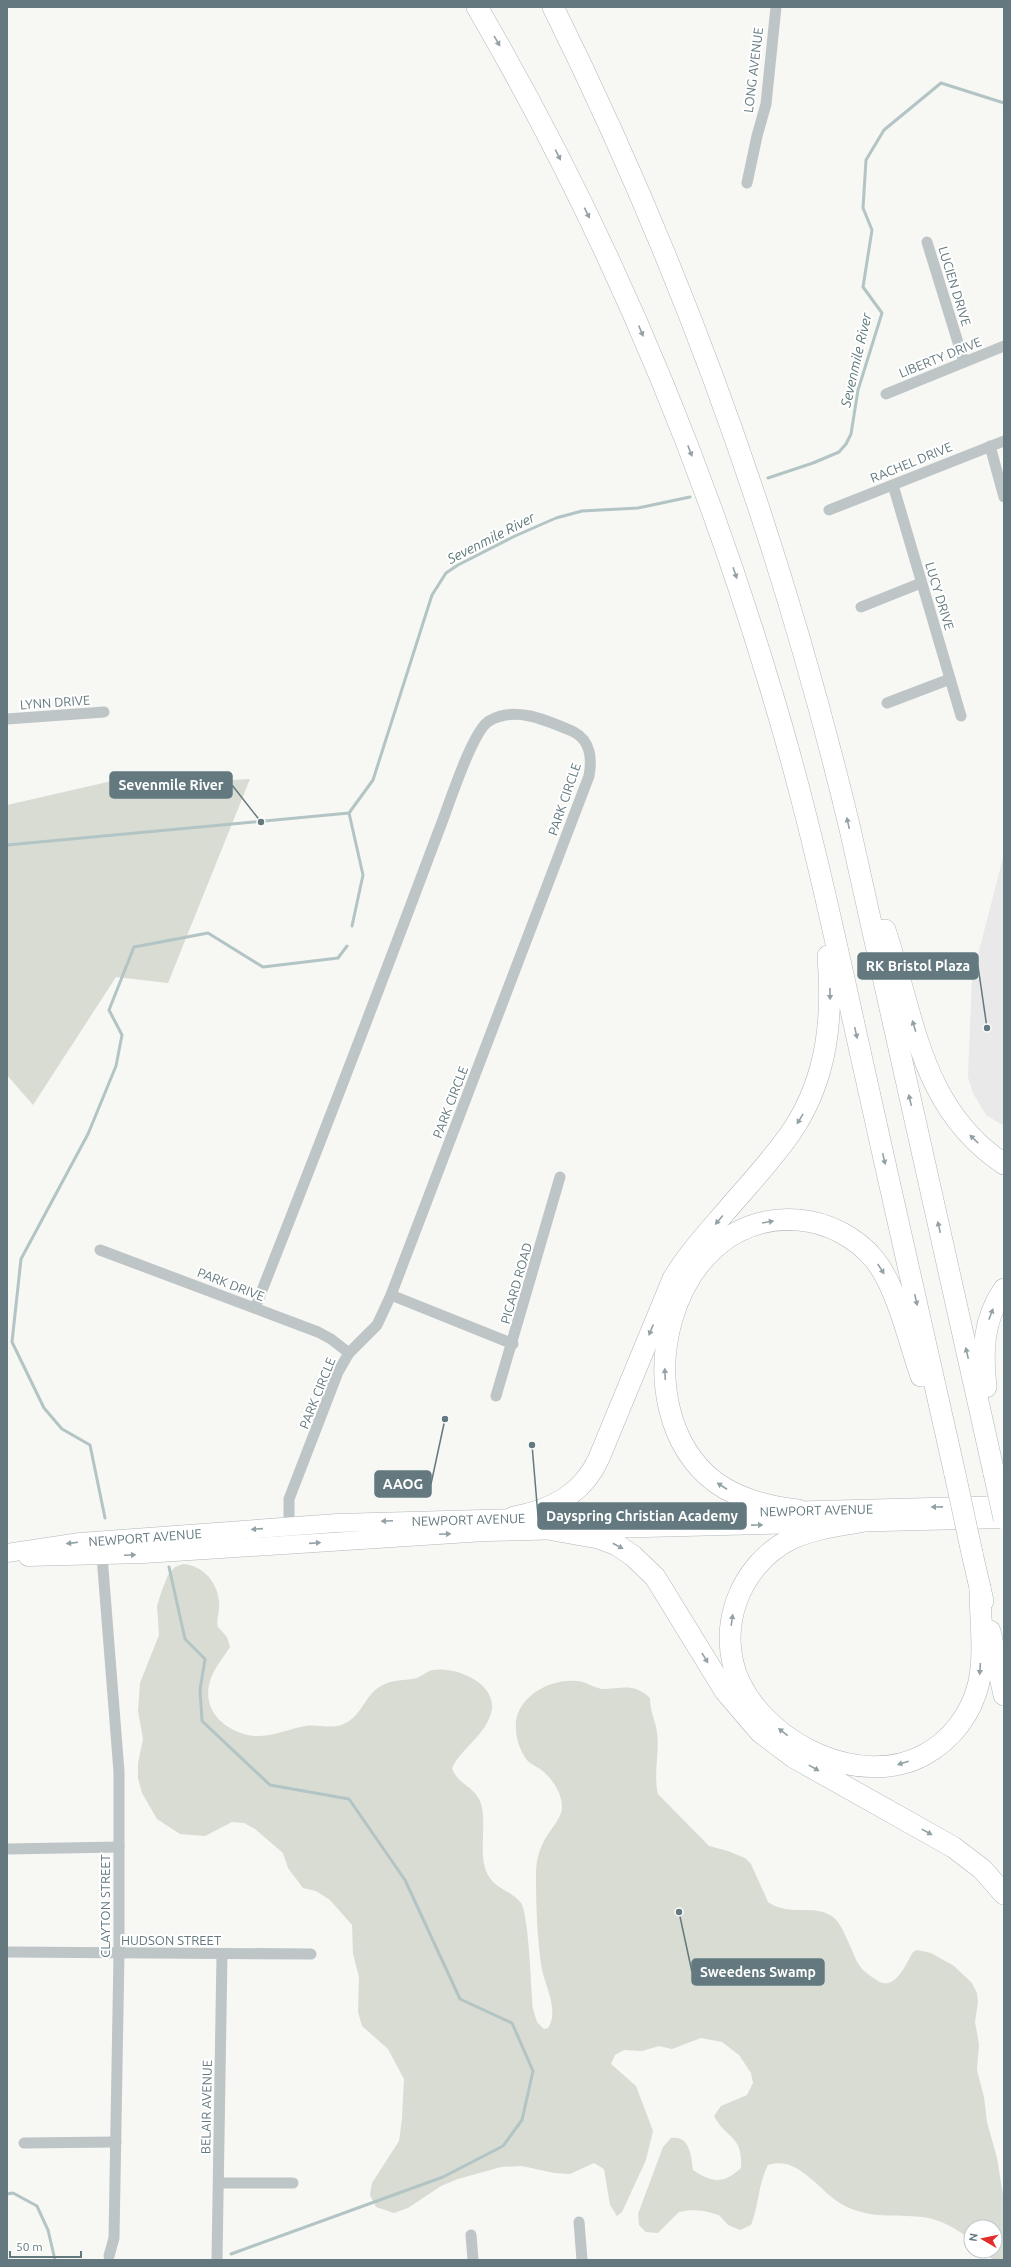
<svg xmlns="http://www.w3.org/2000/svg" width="1011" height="2267" font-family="Ubuntu,sans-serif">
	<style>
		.built { fill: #e8e9e8 }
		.green { fill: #d8dcd3 }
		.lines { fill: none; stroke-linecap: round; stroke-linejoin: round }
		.stream { stroke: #b3c4c5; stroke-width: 3 }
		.primary-casing { stroke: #b0b7b9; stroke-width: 19 }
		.highway-casing { stroke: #b2b8ba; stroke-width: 22 }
		.street { stroke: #bec5c7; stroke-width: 11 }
		.primary { stroke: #fff; stroke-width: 18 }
		.highway { stroke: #fff; stroke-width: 21 }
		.highway-bridge-casing { stroke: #b2b8ba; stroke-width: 22; stroke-linecap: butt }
		.highway-bridge { stroke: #fff; stroke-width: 21 }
		.oneway { fill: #92a1a5 }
		.labels { text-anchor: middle; stroke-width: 4; stroke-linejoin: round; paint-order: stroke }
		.street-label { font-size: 13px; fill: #63797f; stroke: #fff }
		.water-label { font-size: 14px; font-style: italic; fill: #5e787a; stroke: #fff }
		.leader { fill: none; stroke: #63797f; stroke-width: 1.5 }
		.callout-dot { fill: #63797f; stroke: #fff; stroke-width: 1.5 }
		.callout { fill: #63797f; stroke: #63797f; stroke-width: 1.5 }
		.callout-label { font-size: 14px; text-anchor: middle; font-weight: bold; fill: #fff }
	</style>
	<rect width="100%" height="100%" fill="#f7f7f4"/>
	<path class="built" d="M1004 854V1126L986 1115 973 1093 968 1077 972 978Z"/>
	<g class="green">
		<path d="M125 778C166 785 209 781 250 779L168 983 116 977 33 1105 7 1075V805Z"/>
		<path d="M183 1564C205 1565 221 1587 219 1608 219 1615 216 1619 218 1627L227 1637 230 1647C223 1658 214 1668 210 1681 201 1711 226 1733 255 1736 271 1737 289 1729 305 1726 317 1724 330 1729 341 1725 362 1718 364 1695 381 1686 392 1679 405 1681 417 1678 422 1676 427 1671 433 1670 455 1666 494 1682 492 1708 489 1733 462 1747 452 1768 457 1784 473 1786 479 1799 488 1816 479 1848 485 1868 492 1890 511 1889 521 1903 529 1915 531 1989 533 2009L537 2022 544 2029 548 2028C552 2022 553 2015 552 2008 551 1995 545 1983 542 1970 537 1939 536 1905 536 1873 536 1861 539 1850 545 1839 550 1830 562 1818 562 1807 562 1792 551 1777 540 1769 536 1766 530 1764 527 1760 521 1753 516 1739 516 1729 513 1699 549 1678 576 1681 585 1681 594 1688 602 1689 622 1689 633 1682 650 1698 650 1712 655 1719 657 1732 660 1753 653 1773 658 1794L709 1846 728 1851 745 1858 751 1864 768 1902C790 1917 810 1904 830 1915 843 1921 851 1952 859 1965 863 1971 869 1975 875 1979 894 1994 905 1966 913 1952L917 1950 931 1953 954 1966 972 1983 977 1993 978 2002 975 2022 979 2044 977 2070 984 2097 987 2122 997 2158 1003 2195 1004 2260H993L984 2251H995V2227H971V2240C957 2229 941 2219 922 2217 894 2214 871 2219 845 2206 819 2193 800 2155 768 2165 758 2184 759 2205 751 2225L740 2230 728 2225 719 2215 704 2211 690 2210 679 2212 658 2233 646 2232 639 2225 638 2214 663 2147 671 2138C690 2136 691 2155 693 2170 712 2183 724 2184 741 2168 743 2135 727 2140 714 2116L721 2106 747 2095 753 2083 751 2073 739 2055 722 2042 701 2038 672 2049 659 2046 642 2051 624 2050 615 2055 611 2064 636 2086 653 2131 646 2160 622 2212 617 2216 610 2205 604 2169 594 2163 570 2174 554 2173 522 2166 501 2167 458 2179 441 2186 408 2208 394 2213 376 2207 370 2195 372 2183 399 2141 402 2119 404 2079 388 2049 362 2026 358 2012 359 1977 353 1954 352 1925 330 1900 316 1891 303 1888 288 1868 283 1853 255 1829 244 1823 232 1822 205 1836 180 1834 157 1819 142 1793 138 1778V1763L143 1739 138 1711 140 1683 159 1635 157 1606 162 1590 168 1575 175 1567Z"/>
	</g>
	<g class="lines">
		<g class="stream">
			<path d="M768 478 813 463 839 452 846 444 851 434 858 390 882 313 863 287 872 230 863 208 866 160 884 130 941 83 1004 103"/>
			<path d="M349 813 363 875 352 926"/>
			<path d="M7 845 349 813 373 780 432 595 446 573 458 565 515 536 556 518 582 511 638 508 690 497"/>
			<path d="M105 1518 90 1445 62 1429 44 1408 12 1342 21 1259 88 1134 116 1066 122 1035 109 1010 134 947 208 933 263 967 338 958 347 946"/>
			<path d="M169 1567 185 1639 205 1659 200 1690 202 1721 270 1785 349 1799 405 1880 460 1999 512 2023 533 2071 522 2120 503 2146 443 2177 231 2254"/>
			<path d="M7 2194 13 2193 37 2206 48 2230 55 2260"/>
		</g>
		<g class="primary-casing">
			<g id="primary">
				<path id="s1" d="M7 1553 80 1542 337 1523 1004 1505"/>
				<path d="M28 1557 144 1554 485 1532 1004 1519"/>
			</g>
		</g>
		<g class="highway-casing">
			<g id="highway">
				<path d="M477 7C603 223 701 454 772 693 806 805 831 919 856 1033 889 1180 921 1328 955 1474"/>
				<path d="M553 7C683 269 782 545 850 829L994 1473"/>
				<path d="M885 930C915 1018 920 1108 1004 1164"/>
				<path d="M986 1387C982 1352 983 1319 1004 1289"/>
				<path d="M798 1510C769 1507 740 1500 715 1482 620 1409 667 1210 798 1220 827 1222 856 1237 875 1260 897 1288 909 1342 921 1376"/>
				<path d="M514 1517C552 1510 583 1494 599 1458L673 1279C688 1254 708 1232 727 1210 750 1183 775 1157 794 1128 828 1075 833 1016 828 956"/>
				<path d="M860 1522C837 1526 812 1529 791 1539 739 1565 715 1630 740 1683 770 1745 861 1789 924 1755 952 1740 972 1713 979 1682 985 1652 980 1618 980 1588"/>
				<path d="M553 1530 598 1538 617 1545 633 1556 655 1577 725 1691 760 1732 793 1757 953 1847 982 1869 1004 1894"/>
				<path d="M972 1553 983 1601"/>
				<path d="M990 1631 1004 1695"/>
			</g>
		</g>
		<g class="street">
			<path d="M747 183 757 136 766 104 776 7"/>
			<path d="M927 242 964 362"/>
			<path d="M886 394 1004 346"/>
			<path d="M990 446 1004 497"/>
			<path d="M893 485 961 716"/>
			<path d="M829 510 1004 441"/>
			<path d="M861 607 921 583"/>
			<path d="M887 703 950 679"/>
			<path d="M7 719 104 712"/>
			<path d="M100 1250 318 1332 331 1339 349 1353"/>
			<path d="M391 1295 513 1344"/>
			<path d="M255 1308C318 1149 379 990 439 830 448 808 472 731 489 721 515 705 548 721 574 732 591 741 592 760 589 776L391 1295 377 1325 349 1353 338 1372 289 1499V1532"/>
			<path d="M496 1396 560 1177"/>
			<path d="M102 1556 119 1772V1953L114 2238 109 2256"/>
			<path d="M7 1849 119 1847"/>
			<path d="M7 1952 311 1954"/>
			<path d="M24 2143 116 2142"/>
			<path d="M219 2183H293"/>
			<path d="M579 2222 582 2260"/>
			<path d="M471 2235 473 2260"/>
			<path d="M217 2260 222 1954"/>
		</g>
		<use href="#primary" class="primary"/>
		<use href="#highway" class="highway"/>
		<g class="highway-bridge-casing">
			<g id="highway-bridge">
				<path d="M994 1473 1004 1519"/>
				<path d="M955 1474 972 1553"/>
			</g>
		</g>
		<use href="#highway-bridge" class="highway-bridge"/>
	</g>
	<defs><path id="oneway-solid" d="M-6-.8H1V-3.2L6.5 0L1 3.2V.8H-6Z"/></defs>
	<g class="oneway">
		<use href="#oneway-solid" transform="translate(497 41) rotate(60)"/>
		<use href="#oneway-solid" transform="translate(558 155) rotate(63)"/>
		<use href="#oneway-solid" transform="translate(587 213) rotate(64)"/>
		<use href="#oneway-solid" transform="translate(641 331) rotate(67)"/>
		<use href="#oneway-solid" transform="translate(690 451) rotate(69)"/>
		<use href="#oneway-solid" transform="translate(735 573) rotate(71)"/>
		<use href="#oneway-solid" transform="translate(848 823) rotate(-103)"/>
		<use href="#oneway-solid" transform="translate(830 994) rotate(89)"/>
		<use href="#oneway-solid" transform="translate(914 1026) rotate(-107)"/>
		<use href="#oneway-solid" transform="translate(856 1033) rotate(77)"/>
		<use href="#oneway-solid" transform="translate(910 1100) rotate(-103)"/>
		<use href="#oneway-solid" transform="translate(800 1119) rotate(121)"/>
		<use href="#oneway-solid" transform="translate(974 1139) rotate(-136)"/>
		<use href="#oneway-solid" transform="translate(884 1159) rotate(77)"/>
		<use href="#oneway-solid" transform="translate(719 1220) rotate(130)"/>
		<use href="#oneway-solid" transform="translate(768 1222) rotate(-10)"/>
		<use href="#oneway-solid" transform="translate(939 1227) rotate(-103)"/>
		<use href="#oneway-solid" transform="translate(881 1269) rotate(57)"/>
		<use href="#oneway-solid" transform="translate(916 1300) rotate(77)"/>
		<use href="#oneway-solid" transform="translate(991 1314) rotate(-69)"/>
		<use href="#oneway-solid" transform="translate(651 1330) rotate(112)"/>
		<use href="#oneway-solid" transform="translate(967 1353) rotate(-103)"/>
		<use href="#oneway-solid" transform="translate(665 1374) rotate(-93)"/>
		<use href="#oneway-solid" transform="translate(722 1486) rotate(-147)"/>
		<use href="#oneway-solid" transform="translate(937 1507) rotate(179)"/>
		<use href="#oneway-solid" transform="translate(387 1521) rotate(177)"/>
		<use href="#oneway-solid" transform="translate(757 1525) rotate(-1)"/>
		<use href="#oneway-solid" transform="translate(257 1529) rotate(176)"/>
		<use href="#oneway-solid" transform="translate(445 1534) rotate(-3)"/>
		<use href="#oneway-solid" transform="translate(72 1543) rotate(173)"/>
		<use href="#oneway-solid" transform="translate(315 1543) rotate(-4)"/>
		<use href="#oneway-solid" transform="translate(618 1546) rotate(28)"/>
		<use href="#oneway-solid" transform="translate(130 1555) rotate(-2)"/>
		<use href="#oneway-solid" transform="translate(732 1620) rotate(-82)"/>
		<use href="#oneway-solid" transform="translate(705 1658) rotate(59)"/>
		<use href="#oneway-solid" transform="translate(980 1669) rotate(94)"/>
		<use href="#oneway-solid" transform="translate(783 1732) rotate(-142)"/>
		<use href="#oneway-solid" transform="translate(903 1763) rotate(163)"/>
		<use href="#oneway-solid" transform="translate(814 1768) rotate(29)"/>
		<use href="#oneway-solid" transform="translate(927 1832) rotate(29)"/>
	</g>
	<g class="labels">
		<g class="street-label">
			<text transform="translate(753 70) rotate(-83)" y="5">LONG AVENUE</text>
			<text transform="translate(955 286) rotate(73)" y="5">LUCIEN DRIVE</text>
			<text transform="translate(940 357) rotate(-22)" y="5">LIBERTY DRIVE</text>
			<text transform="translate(911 462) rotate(-22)" y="5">RACHEL DRIVE</text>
			<text transform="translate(940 596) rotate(73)" y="5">LUCY DRIVE</text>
			<text transform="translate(55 702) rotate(-4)" y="5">LYNN DRIVE</text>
			<text transform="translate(564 799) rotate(-71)" y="5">PARK CIRCLE</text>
			<text transform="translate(450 1102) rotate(-69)" y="5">PARK CIRCLE</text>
			<text transform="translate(516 1283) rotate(-74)" y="5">PICARD ROAD</text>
			<text transform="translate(231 1284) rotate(21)" y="5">PARK DRIVE</text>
			<text transform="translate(317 1393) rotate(-68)" y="5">PARK CIRCLE</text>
			<text dy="5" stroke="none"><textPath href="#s1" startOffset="811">NEWPORT AVENUE</textPath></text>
			<text dy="5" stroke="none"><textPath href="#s1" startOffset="463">NEWPORT AVENUE</textPath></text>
			<text dy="5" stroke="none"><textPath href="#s1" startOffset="139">NEWPORT AVENUE</textPath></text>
			<text transform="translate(105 1906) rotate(-90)" y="5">CLAYTON STREET</text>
			<text x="171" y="1945">HUDSON STREET</text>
			<text transform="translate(206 2107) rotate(-89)" y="5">BELAIR AVENUE</text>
		</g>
		<g class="water-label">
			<text transform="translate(856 360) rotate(-77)" y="5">Sevenmile River</text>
			<text transform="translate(491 538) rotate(-27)" y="5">Sevenmile River</text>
		</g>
	</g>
	<path class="leader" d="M261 822L232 785M987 1028L978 966M445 1419L431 1484M532 1445L538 1516M679 1912L692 1972"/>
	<g class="callout-dot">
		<circle cx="261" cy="822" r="4"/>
		<circle cx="987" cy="1028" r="4"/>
		<circle cx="445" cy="1419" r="4"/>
		<circle cx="532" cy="1445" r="4"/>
		<circle cx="679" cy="1912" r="4"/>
	</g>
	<g class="callout">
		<rect x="110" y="772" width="122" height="26" rx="4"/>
		<rect x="858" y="953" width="120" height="26" rx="4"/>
		<rect x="375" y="1471" width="56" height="26" rx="4"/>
		<rect x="538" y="1503" width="208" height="26" rx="4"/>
		<rect x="692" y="1959" width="132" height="26" rx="4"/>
	</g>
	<g class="callout-label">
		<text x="171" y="790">Sevenmile River</text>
		<text x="918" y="971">RK Bristol Plaza</text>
		<text x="403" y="1489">AAOG</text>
		<text x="642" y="1521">Dayspring Christian Academy</text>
		<text x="758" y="1977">Sweedens Swamp</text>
	</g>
	<rect width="1011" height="2267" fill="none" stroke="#63797f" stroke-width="16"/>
	<g transform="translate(983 2239) rotate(279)"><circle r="19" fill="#ffffff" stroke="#c1c9cc"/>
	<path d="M0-3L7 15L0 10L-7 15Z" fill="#e22d2a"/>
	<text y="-6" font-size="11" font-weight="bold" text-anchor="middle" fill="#63797f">N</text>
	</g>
	<path d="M10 2251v6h71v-6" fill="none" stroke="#63797f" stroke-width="2"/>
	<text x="16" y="2251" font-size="12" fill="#63797f" stroke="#ffffff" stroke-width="3" paint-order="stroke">50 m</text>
</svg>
